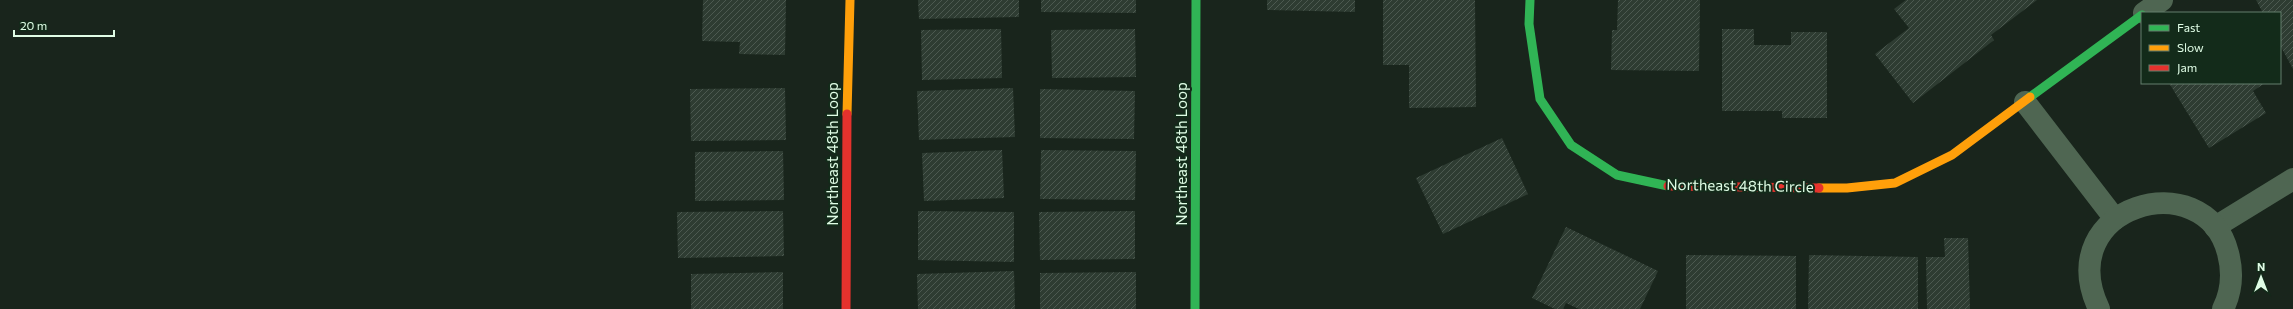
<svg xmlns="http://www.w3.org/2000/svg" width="2293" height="309" font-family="Commissioner,sans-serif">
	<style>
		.building { fill: url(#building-hatch) }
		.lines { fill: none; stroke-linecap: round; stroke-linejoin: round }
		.street { stroke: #4f6652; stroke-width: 22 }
		.fast { stroke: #30b455; stroke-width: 9 }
		.slow { stroke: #ff9f0a; stroke-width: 9 }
		.jam { stroke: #e5322d; stroke-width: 9 }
		.labels { text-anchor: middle; stroke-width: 4; stroke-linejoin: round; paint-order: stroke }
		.street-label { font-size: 15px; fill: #e0fde6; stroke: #132b1a }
	</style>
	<defs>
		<pattern id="building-hatch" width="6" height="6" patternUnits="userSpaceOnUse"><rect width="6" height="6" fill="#2e3c32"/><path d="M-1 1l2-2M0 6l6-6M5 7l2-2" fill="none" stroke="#4c5950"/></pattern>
	</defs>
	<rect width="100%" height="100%" fill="#19251c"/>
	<g class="building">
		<path d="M703 0H786L785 55 739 54 740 42 702 41Z"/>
		<path d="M918 0H1019V17L919 19Z"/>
		<path d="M1041 0H1136V13L1041 12Z"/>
		<path d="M1267 0H1355V12L1267 10Z"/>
		<path d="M1383 0H1475L1476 107 1409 108V65H1383Z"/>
		<path d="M1618 0H1700L1699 71 1611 70 1612 30H1617Z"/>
		<path d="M1906 0H2037L1991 35 1994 40 1913 103 1875 54 1909 28 1894 9Z"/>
		<path d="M2256 0H2293V69L2280 45V13H2263Z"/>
		<path d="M1001 29 1002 78 922 80 921 30Z"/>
		<path d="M1135 29 1136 77 1052 78 1051 30Z"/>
		<path d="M1722 29H1754V45H1791V32H1827V118H1782V111H1722Z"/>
		<path d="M2169 83H2265L2253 91 2266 113 2209 148Z"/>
		<path d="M785 88 786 140 691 141 690 89Z"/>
		<path d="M1013 88 1015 137 919 140 917 91Z"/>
		<path d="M1040 89 1135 91 1134 139 1040 138Z"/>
		<path d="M1502 138 1528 194 1443 234 1416 178Z"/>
		<path d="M1002 150 1004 198 924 201 922 153Z"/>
		<path d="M1041 150 1136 151 1135 200 1040 199Z"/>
		<path d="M783 151 784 200 695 201V152Z"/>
		<path d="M783 211 784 256 678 258 677 212Z"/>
		<path d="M918 211 1014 212V262L918 260Z"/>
		<path d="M1135 211V259L1040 260 1039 212Z"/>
		<path d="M1566 227 1658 271 1640 309H1579L1566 303 1563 309H1555L1532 298Z"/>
		<path d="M1944 238H1968L1970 309H1927L1926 257H1945Z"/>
		<path d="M1686 255 1796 256V309H1686Z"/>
		<path d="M1809 255 1918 257V309H1808Z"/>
		<path d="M1014 271 1015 309H918L917 274Z"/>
		<path d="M783 272V309H691V274Z"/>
		<path d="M1136 272V309H1040V273Z"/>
	</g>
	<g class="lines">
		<g class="street">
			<path d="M2144 13 2162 0"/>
			<path d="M2025 102 2115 219"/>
			<path d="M2215 227 2293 179"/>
			<path d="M2099 309C2050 205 2205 162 2228 253 2233 272 2232 291 2223 309"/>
		</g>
		<g class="fast">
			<path d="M1530 0 1529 24 1540 99 1571 145 1617 175 1668 186"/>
			<path d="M2030 97 2142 15"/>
			<path d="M1195 309 1196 0"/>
		</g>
		<g class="slow">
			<path d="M847 114 850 0"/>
			<path d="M1819 188H1847L1895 183 1952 155 2030 97"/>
		</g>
		<g class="jam">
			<path d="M1668 186 1819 188"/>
			<path d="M846 309 847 114"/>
		</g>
	</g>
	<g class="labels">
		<g class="street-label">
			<text transform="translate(833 154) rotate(-90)" y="5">Northeast 48th Loop</text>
			<text transform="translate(1182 154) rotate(-90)" y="5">Northeast 48th Loop</text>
			<text transform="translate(1740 186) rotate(1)" y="5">Northeast 48th Circle</text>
		</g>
	</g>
	<rect x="2141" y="12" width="140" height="72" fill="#132b1a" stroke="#657f6c"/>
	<rect x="2149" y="25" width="20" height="6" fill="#30b455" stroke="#657f6c"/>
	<text x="2177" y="32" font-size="12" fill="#e0fde6">Fast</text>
	<rect x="2149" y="45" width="20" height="6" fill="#ff9f0a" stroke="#657f6c"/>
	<text x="2177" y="52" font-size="12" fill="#e0fde6">Slow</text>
	<rect x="2149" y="65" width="20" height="6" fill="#e5322d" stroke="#657f6c"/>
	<text x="2177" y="72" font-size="12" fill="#e0fde6">Jam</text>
	<g transform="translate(2261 277)" stroke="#132b1a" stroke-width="3" paint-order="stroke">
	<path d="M0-3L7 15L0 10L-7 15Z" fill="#e0fde6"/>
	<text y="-6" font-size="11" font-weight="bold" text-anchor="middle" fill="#e0fde6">N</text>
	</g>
	<path d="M14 30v6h100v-6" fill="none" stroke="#e0fde6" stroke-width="2"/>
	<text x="20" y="30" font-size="12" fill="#e0fde6" stroke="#132b1a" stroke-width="3" paint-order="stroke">20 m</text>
</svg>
